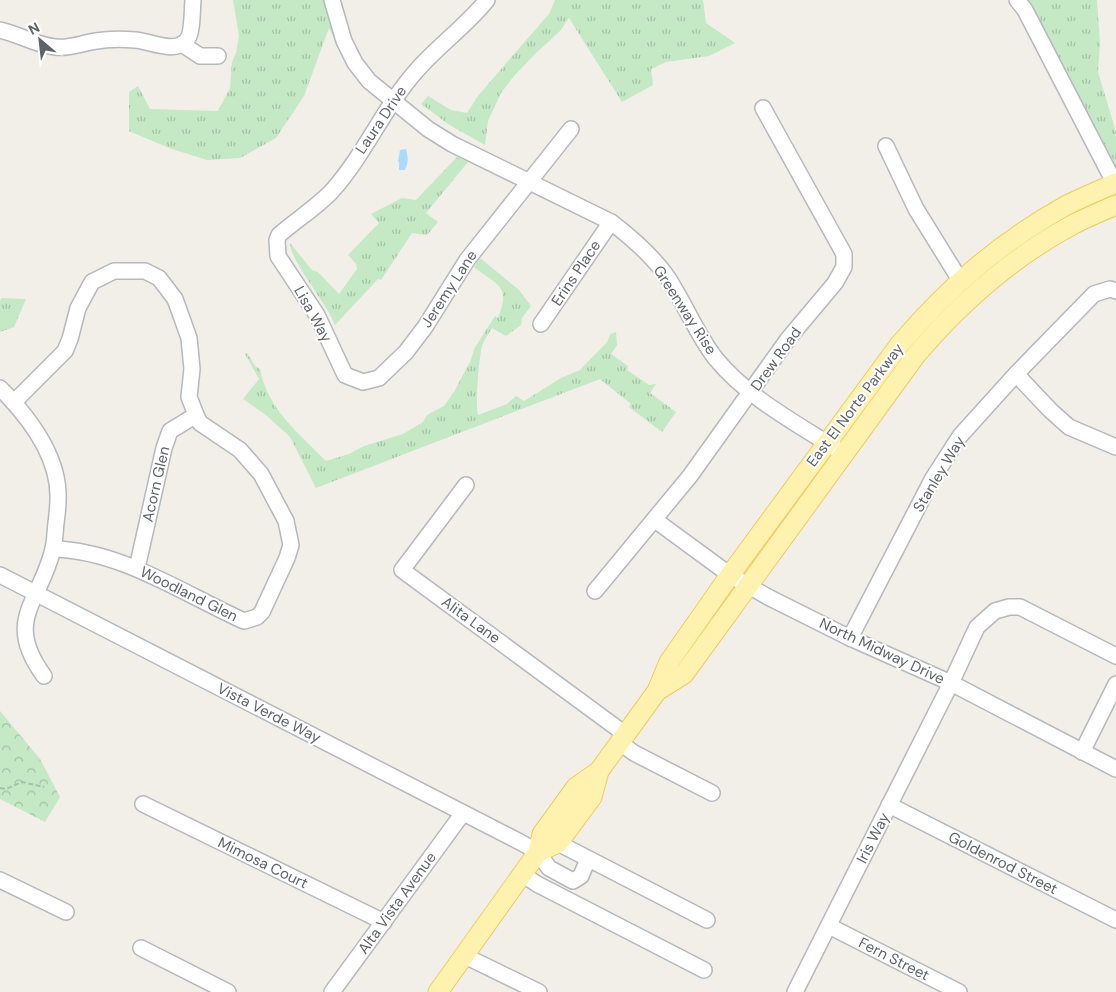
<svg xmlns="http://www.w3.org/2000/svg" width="1116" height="992" font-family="'DM Sans',sans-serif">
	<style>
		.grass { fill: url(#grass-tufts) }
		.forest { fill: url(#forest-crowns) }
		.water { fill: #aadaff }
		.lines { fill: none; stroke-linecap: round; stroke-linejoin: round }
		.minor-casing { stroke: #b5b8bc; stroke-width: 18 }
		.major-casing { stroke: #f2c960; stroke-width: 21 }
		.path { stroke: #9cc7a9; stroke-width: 2; stroke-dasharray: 5 2.5; stroke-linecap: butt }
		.minor { stroke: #fff; stroke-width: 15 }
		.major { stroke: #fff2af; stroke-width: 19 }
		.labels { text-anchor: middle; stroke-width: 4; stroke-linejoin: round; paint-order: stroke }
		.street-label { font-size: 15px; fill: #5f6368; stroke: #fff }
	</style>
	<defs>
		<pattern id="grass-tufts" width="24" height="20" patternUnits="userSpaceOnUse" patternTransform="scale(1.25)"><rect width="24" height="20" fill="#c5e8c5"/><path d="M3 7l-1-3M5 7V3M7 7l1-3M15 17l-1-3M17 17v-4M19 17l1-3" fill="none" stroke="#a3c0a4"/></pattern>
		<pattern id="forest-crowns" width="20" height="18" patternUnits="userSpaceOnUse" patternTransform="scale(1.25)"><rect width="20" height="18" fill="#c5e8c5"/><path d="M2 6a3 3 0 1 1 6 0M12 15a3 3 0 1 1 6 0" fill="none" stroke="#a3c0a4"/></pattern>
	</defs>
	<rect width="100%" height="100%" fill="#f1efe8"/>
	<g class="grass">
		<path d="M233 0H327L346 55 343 57 329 28 304 96 276 138 240 158 207 160 169 148 129 131V92L138 86 150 109 218 111 230 88 232 62 236 53 239 36Z"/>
		<path d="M555 0H703L706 23 735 43 709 56 666 62 651 69 653 85 622 102 569 18 560 31 535 54 514 76 501 93 488 121 485 145 448 124 421 104 428 96 451 110 467 113 478 96 502 68 549 14Z"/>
		<path d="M1023 0H1097L1100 43 1098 72 1116 132V168L1113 170Z"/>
		<path d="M457 157 468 162 426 213 438 222 427 235 412 233 381 280 378 279 335 325C328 305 289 259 290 243L312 270 318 272 339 294 357 269 356 264 348 255 379 223 371 214 402 198 416 200Z"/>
		<path d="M480 258 519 290 531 306 522 318 521 325 506 336 492 328C488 334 484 340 482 346 479 358 475 404 478 415L507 404 516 396 524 401 561 378 580 370 607 342 610 334 616 332 617 345 611 354 628 366 627 370 649 385 656 384 650 393 676 412 662 432 629 407 631 404 600 379 316 488 290 437 266 415 243 399 259 379 245 354 247 353 256 367 260 369C267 408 299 434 326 461L349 454 364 446 403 434 423 422 427 415 444 406 454 392 471 360 474 349 495 316 498 318C511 285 498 286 474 267Z"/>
		<path d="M2 298 26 299 14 327 0 332V300Z"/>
	</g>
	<path class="forest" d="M0 711 40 759 60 797 45 822 0 799Z"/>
	<path class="water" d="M406 149C408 159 409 160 405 170H399V162L398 161 400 150Z"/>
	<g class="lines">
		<g class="minor-casing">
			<g id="minor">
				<path d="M332 0 344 41 355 63 369 81 428 129 452 144 611 222C632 238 653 256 668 278 685 304 697 335 716 359 750 400 800 425 844 454"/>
				<path d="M487 0C466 26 439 45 417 70 384 107 365 154 332 191 317 207 296 220 279 235L277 240 278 256 317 315 345 375 363 382 379 378 406 352 425 327 467 260 571 129"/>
				<path d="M1017 0 1025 10 1115 184"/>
				<path d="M0 30C19 34 35 45 55 47 69 49 82 43 96 41 108 39 123 39 135 40 150 41 174 54 186 41 193 35 192 9 193 0"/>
				<path d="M182 44 200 56H218"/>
				<path d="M886 146 916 209 960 280"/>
				<path d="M541 324 611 222"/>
				<path d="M1016 374 1050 410 1069 427 1116 447"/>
				<path d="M0 388C29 417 60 457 58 500 58 508 57 515 56 523 55 531 55 541 53 549 40 603 3 620 44 676"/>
				<path d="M14 402 65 351 70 339 78 308 92 282 114 271H145L159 278 175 299 189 338 192 369 189 397 196 415 200 423 240 450 261 474 286 521 291 545 287 558 262 612 257 617 244 621C184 594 120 550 53 549"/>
				<path d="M466 485 402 570 625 734"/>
				<path d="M655 520 730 575 768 597 850 638 951 683 1116 769"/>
				<path d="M137 568 164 448 170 431 196 415"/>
				<path d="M0 575 520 842 538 852 549 868 573 881 581 876 588 859"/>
				<path d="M595 591 690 476 788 339 835 283 844 267V254L763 108"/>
				<path d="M850 638 933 478 960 436 1016 374 1094 294 1110 289 1116 291"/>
				<path d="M619 742 634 753 712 793"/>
				<path d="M1082 752 1116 684"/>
				<path d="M143 804 384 922"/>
				<path d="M889 805 1116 920"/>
				<path d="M558 843 707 920"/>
				<path d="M522 874 537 884 704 970"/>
				<path d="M0 880 66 912"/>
				<path d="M829 926 959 992"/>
				<path d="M141 948 228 992"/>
				<path d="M465 956 539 992"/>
				<path d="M332 992 463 813"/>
				<path d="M795 992 951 683 977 627 995 611 1009 607H1020L1116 656"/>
			</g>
		</g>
		<g class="major-casing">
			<g id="major">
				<path d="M657 691 684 674 916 355C961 302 1012 257 1074 224 1088 217 1102 211 1116 205"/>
				<path d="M538 852 558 843 592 797 599 771 657 691 669 662 730 575 900 344C951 285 999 243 1067 205 1083 197 1100 190 1116 183"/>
				<path d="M438 992 538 852 542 834 576 787 599 771"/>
			</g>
		</g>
		<path class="path" d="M0 788 6 789 22 782 44 787"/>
		<use href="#minor" class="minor"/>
		<use href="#major" class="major"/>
	</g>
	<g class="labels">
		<g class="street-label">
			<text transform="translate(381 120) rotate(-56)" y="5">Laura Drive</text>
			<text transform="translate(576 273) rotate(-56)" y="5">Erins Place</text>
			<text transform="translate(449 289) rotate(-57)" y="5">Jeremy Lane</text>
			<text transform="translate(685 310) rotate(57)" y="5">Greenway Rise</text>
			<text transform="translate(313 314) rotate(61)" y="5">Lisa Way</text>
			<text transform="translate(776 359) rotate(-54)" y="5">Drew Road</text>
			<text transform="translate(855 405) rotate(-53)" y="5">East El Norte Parkway</text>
			<text transform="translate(939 474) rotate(-59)" y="5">Stanley Way</text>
			<text transform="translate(156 484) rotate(-77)" y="5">Acorn Glen</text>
			<text transform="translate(189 594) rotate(26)" y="5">Woodland Glen</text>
			<text transform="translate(471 620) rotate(36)" y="5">Alita Lane</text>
			<text transform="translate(882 651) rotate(25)" y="5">North Midway Drive</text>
			<text transform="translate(269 713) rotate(27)" y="5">Vista Verde Way</text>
			<text transform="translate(873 838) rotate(-63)" y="5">Iris Way</text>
			<text transform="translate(263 863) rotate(26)" y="5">Mimosa Court</text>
			<text transform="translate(1003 863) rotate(27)" y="5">Goldenrod Street</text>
			<text transform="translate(397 903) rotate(-54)" y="5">Alta Vista Avenue</text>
			<text transform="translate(894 959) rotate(27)" y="5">Fern Street</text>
		</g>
	</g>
	<g transform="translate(40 40) rotate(332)" stroke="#ffffff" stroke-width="4" paint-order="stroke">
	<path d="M0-4L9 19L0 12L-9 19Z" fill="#5f6368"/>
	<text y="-8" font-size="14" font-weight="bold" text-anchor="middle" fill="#5f6368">N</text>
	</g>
</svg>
